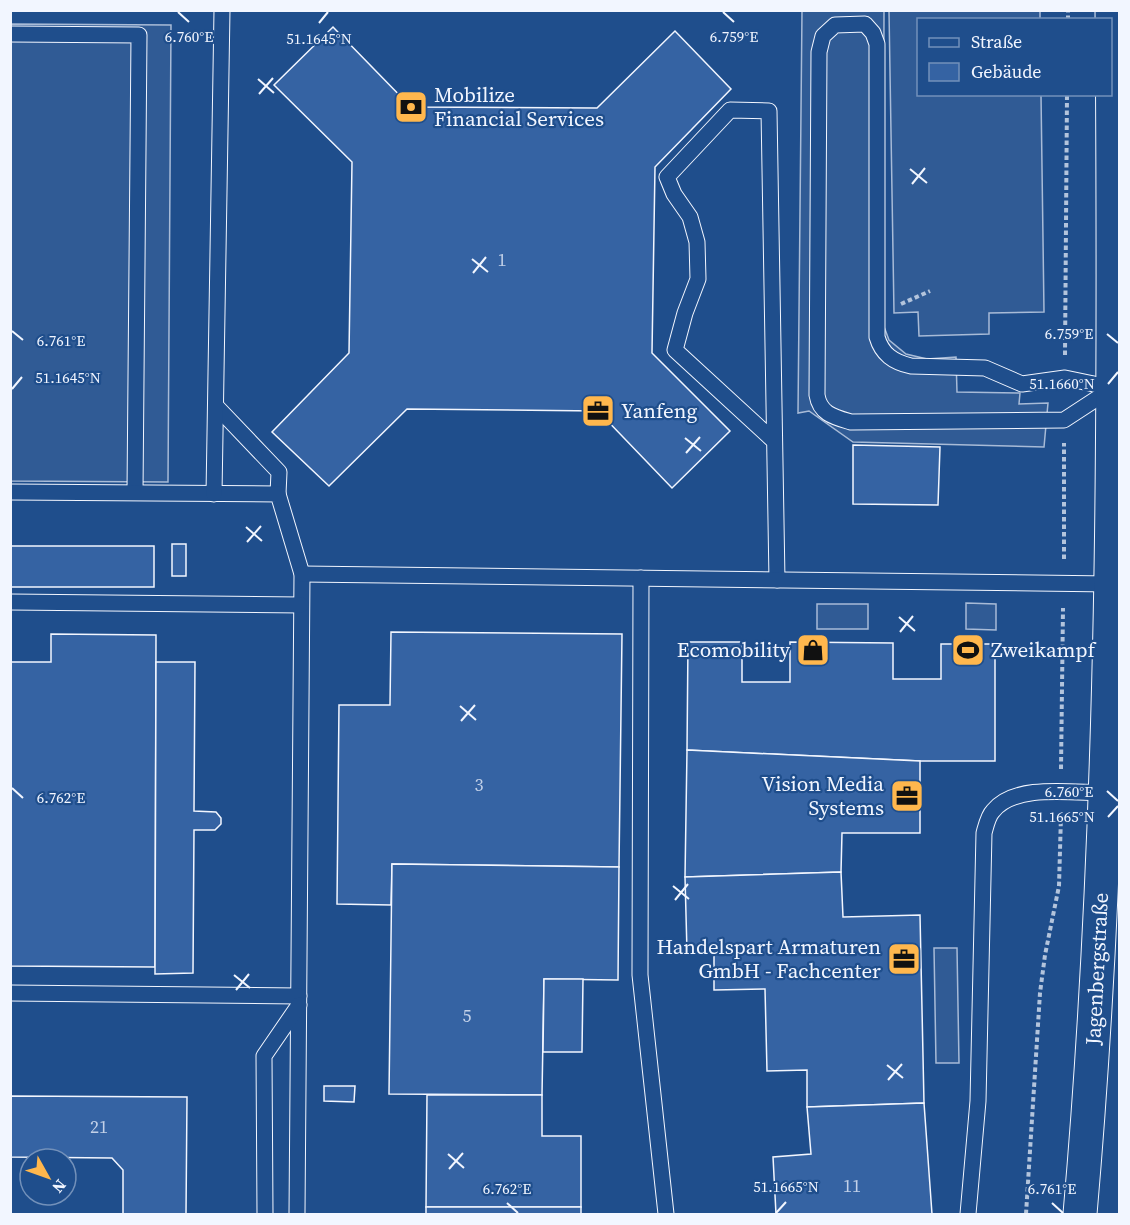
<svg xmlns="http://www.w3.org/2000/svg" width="1130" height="1225" font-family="'Source Serif 4',serif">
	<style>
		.built { fill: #305b95; stroke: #a8bbd7; stroke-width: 1.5 }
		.building { fill: #3563a3; stroke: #f2f6ff; stroke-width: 1.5 }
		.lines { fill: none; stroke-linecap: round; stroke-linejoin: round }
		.service-casing { stroke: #f2f6ff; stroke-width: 17 }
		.tertiary-casing { stroke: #f2f6ff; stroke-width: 35 }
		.path { stroke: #b3c4dc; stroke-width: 4; stroke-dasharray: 4.5 3; stroke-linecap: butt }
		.service { stroke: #1f4e8c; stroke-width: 15 }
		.tertiary { stroke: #1f4e8c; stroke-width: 33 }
		.ticks { fill: none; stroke: #f2f6ff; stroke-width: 2 }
		.labels { text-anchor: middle; stroke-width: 4.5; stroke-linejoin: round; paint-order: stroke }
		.number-label { font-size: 18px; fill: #c3d1e8 }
		.poi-label { font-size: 21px; fill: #f2f6ff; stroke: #1f4e8c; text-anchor: start }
		.street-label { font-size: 21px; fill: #f2f6ff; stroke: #1f4e8c }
		.ticks-label { font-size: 15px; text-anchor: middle; fill: #f2f6ff; stroke: #1f4e8c; stroke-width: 4.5; stroke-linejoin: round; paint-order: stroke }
	</style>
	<rect width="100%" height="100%" fill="#1f4e8c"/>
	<g class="built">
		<path d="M802 11H884L883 324 889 340 906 354 927 359 956 357 957 392 1020 393 1019 404 1048 403 1044 447 853 442 809 411 798 413Z"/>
		<path d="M889 11H1040V19L918 20V94L1041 95 1044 312 989 313V334L919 336 918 312 894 313Z"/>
		<path d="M11 24 171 25 168 482 11 481Z"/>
		<path d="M966 603 996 604V630L966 629Z"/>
		<rect x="817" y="604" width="51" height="25"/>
		<path d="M934 948H957L959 1063H936Z"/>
	</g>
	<g class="building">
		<path d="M333 27 411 107 597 108 675 31 731 89 655 167 652 353 730 431 672 488 598 411 407 409 329 486 272 432 349 353 352 162 274 85Z"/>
		<path d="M853 445 940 447 938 505 853 504Z"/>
		<rect x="172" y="544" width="14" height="32"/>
		<rect x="10" y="546" width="144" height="41"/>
		<path d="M391 632 622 634 619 867 392 864 391 905 337 904 339 705H390Z"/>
		<path d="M51 634 156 635 155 967 10 966V662H51Z"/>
		<path d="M688 642H742V682H790V642L893 643V679H941V644H995V761H920L687 750Z"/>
		<path d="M156 662H195L194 811 216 812 221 818V824L215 830H194L193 973 155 974Z"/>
		<path d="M687 750 920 761V833H842L841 872 685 877Z"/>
		<path d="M392 864 619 867 618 980 544 979 542 1095 389 1094Z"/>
		<path d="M841 872 843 917 920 915 924 1103 807 1107V1070L767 1071 765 989 714 990V952H687L685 877Z"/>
		<path d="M544 979H583L582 1052H543Z"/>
		<path d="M324 1086H355L354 1102 324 1101Z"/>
		<path d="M427 1095H542V1136H581V1207H426Z"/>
		<path d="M10 1096 187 1097 186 1214H123V1170L112 1158 10 1157Z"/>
		<path d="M924 1103 932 1214H776L773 1157 811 1154 807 1107Z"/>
		<rect x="426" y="1207" width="155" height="7"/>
	</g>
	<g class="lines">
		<g class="service-casing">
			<g id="service">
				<path d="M865 24 873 33 877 44V337C882 354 893 362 911 366L985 368 1022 384 1065 378 1113 388 1064 420 851 422C834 417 820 414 817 395L819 52 823 36 835 25Z"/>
				<path d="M10 34 139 35 135 492"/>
				<path d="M216 406 279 472 278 494"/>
				<path d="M774 441 675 350 685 313 698 279 697 242 690 217 674 194 667 177 730 110 769 111 777 580"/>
				<path d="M10 492 278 494 302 574 297 1214"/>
				<path d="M214 494 222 10"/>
				<path d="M302 574 1111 584"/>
				<path d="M641 578 640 975 666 1214"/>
				<path d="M10 602 301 605"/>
				<path d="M10 993 299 996"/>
				<path d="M265 1214 264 1056 299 1005"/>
				<path d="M968 1214 978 1101 984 833C986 826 988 816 993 811 1015 783 1074 793 1106 793"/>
			</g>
		</g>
		<g class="tertiary-casing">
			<path id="tertiary" d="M1080 1214C1115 814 1115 412 1112 10"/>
		</g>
		<g class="path">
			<path d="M1068 20V10"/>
			<path d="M901 304 930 291"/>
			<path d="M1065 355 1067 94"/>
			<path d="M1064 559V443"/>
			<path d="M1061 769 1063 608"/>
			<path d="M1026 1214 1040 993 1045 955 1059 886 1061 815"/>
		</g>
		<use href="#service" class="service"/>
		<use href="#tertiary" class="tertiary"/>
	</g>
	<path class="ticks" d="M178 12 189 22M723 12 734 22M319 23 328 12M258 79 274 93M259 94 273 78M910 169 927 183M912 184 925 168M472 259 488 272M473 273 486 257M12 331 23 340M1107 334 1118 343M1108 384 1118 372M12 389 22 377M685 438 701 451M686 453 700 437M246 527 262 541M247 542 261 526M899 617 915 631M900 632 913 616M460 706 476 720M461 721 475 705M12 788 23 798M1107 791 1118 801M1108 817 1118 806M673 886 689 899M675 900 688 884M234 975 250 988M236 990 249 974M887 1065 903 1078M888 1080 902 1064M448 1154 464 1168M449 1169 463 1153M507 1203 518 1213M1052 1203 1063 1213M776 1213 786 1202"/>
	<defs>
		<g id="bank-square" transform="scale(1.725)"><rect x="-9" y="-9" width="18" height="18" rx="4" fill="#ffb74d" stroke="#1f4e8c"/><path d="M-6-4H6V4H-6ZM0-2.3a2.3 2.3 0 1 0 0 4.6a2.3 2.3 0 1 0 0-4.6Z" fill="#111"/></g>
		<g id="office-square" transform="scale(1.725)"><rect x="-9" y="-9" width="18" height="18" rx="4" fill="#ffb74d" stroke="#1f4e8c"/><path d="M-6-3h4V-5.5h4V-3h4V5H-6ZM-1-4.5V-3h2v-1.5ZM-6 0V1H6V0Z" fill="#111"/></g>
		<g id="shop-square" transform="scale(1.725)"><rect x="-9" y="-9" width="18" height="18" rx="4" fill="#ffb74d" stroke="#1f4e8c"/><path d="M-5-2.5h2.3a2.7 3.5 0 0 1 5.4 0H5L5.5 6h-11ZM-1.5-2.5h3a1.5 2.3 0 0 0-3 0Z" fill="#111"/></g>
		<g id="stadium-square" transform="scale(1.725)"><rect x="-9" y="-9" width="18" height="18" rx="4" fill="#ffb74d" stroke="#1f4e8c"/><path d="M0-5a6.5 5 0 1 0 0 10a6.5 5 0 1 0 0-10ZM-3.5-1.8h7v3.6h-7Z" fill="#111"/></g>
	</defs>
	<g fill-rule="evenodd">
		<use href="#bank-square" x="411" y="107"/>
		<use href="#office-square" x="598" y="411"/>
		<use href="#shop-square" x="813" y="650"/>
		<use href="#stadium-square" x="968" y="650"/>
		<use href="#office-square" x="907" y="796"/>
		<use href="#office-square" x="904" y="959"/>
	</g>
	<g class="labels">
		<g class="number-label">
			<text x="502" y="266">1</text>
			<text x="479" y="791">3</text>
			<text x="467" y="1022">5</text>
			<text x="99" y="1133">21</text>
			<text x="852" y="1192">11</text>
		</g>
		<g class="poi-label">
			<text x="434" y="102">Mobilize<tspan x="434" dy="24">Financial Services</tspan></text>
			<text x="621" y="418">Yanfeng</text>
			<text x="790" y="657" text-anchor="end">Ecomobility</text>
			<text x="991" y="657">Zweikampf</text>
			<text x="884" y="791" text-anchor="end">Vision Media<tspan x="884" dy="24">Systems</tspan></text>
			<text x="881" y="954" text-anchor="end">Handelspart Armaturen<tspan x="881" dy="24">GmbH - Fachcenter</tspan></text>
		</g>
		<g class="street-label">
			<text transform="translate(1097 969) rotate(-87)" y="7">Jagenbergstraße</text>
		</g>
	</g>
	<g class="ticks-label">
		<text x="734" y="42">6.759°E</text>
		<text x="189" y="42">6.760°E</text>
		<text x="319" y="44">51.1645°N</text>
		<text x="1069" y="339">6.759°E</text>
		<text x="61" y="346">6.761°E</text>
		<text x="68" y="383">51.1645°N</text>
		<text x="1062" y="389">51.1660°N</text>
		<text x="1069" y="797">6.760°E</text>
		<text x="61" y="803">6.762°E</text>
		<text x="1062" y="822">51.1665°N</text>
		<text x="786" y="1192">51.1665°N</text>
		<text x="507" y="1194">6.762°E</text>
		<text x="1052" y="1194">6.761°E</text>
	</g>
	<rect width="1130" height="1225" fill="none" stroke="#f2f6ff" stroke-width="24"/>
	<rect x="917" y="18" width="195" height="78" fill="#1f4e8c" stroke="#7391ba" stroke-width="1.5"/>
	<rect x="929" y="38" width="30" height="9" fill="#1f4e8c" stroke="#7391ba" stroke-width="1.5"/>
	<text x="971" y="48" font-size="18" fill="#f2f6ff">Straße</text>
	<rect x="929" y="63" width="30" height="18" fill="#3563a3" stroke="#7391ba" stroke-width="1.5"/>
	<text x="971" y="78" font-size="18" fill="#f2f6ff">Gebäude</text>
	<g transform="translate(48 1177) rotate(130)"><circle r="28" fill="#1f4e8c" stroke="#7391ba" stroke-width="1.5"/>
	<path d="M0-4.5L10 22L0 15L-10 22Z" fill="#ffb74d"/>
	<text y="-9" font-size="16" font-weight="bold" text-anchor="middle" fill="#f2f6ff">N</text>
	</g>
</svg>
